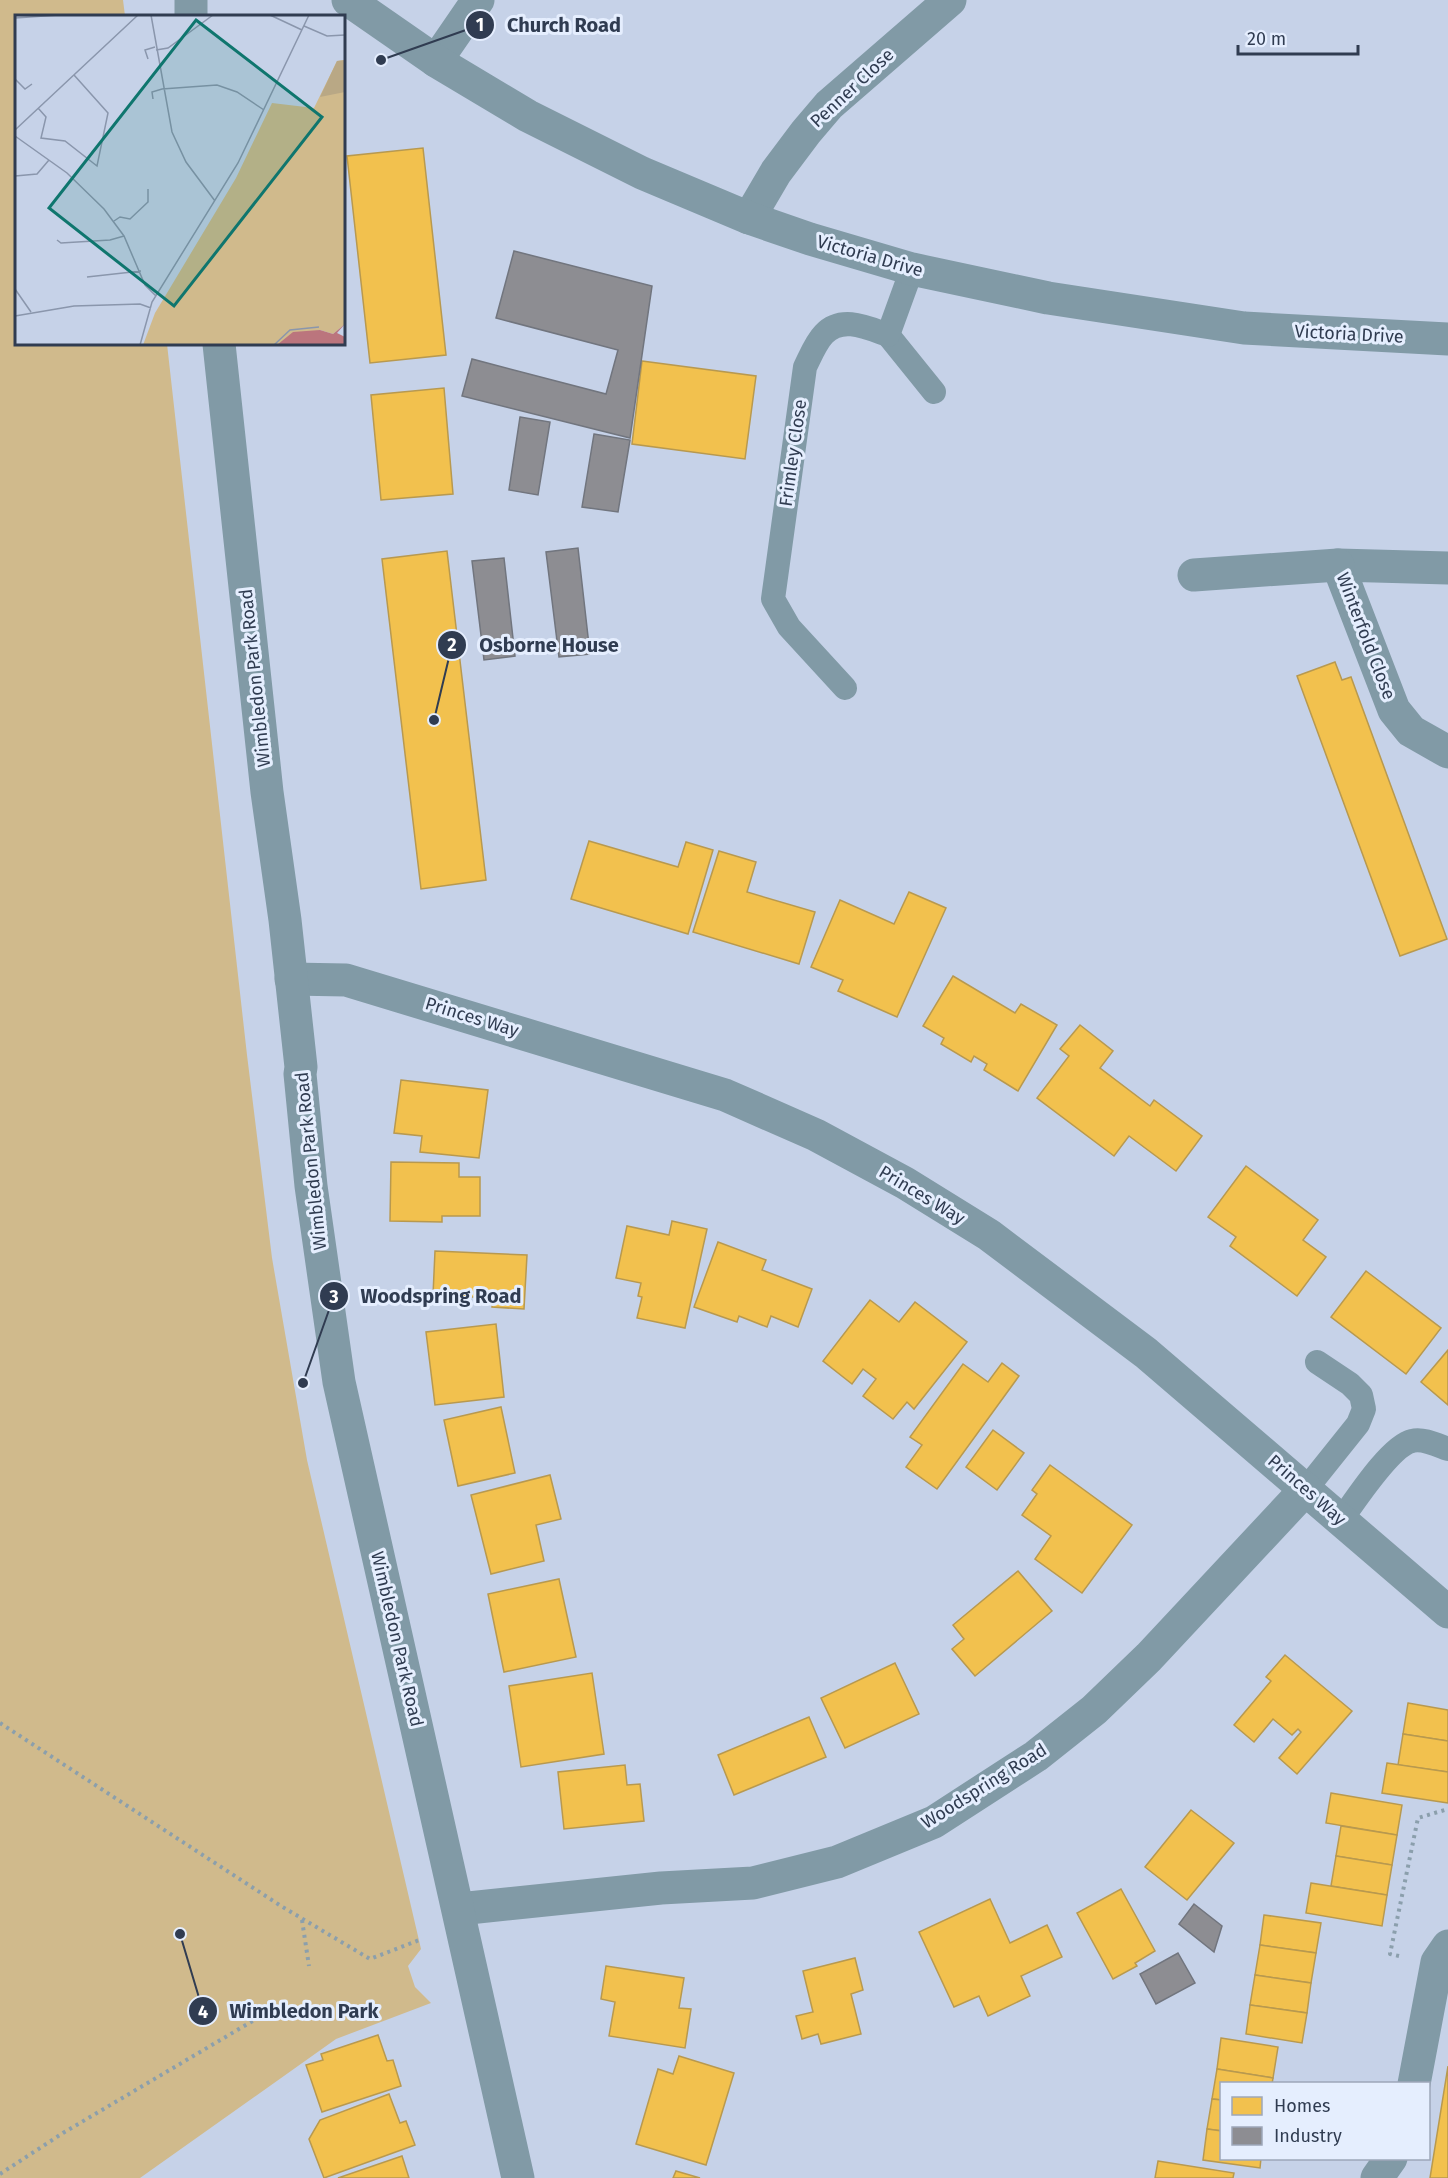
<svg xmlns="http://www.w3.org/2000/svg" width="1448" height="2178" font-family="'Fira Sans',sans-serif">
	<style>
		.green { fill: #d0ba8c }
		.homes { fill: #f2c14e; stroke: #b8994f; stroke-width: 1.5 }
		.industry { fill: #8d8d92; stroke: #71757e; stroke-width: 1.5 }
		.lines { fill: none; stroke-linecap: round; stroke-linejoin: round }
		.path { stroke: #8b9fac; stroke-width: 4; stroke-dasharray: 3 4.5; stroke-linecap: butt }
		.service { stroke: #819aa6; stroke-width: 24 }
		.minor { stroke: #819aa6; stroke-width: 33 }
		.tertiary { stroke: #819aa6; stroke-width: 33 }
		.labels { text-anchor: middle; stroke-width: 6; stroke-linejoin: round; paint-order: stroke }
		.street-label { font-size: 18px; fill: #303c51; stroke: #e5eefe }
		.inset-road { fill: none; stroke: #8a96ac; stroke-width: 1.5 }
		.view { fill: #0f766e; fill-opacity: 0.15; stroke: #0f766e; stroke-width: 3 }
		.inset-edge { fill: none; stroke: #303c51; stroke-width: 3 }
		.leader { fill: none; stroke: #303c51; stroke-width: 2 }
		.callout-dot { fill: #303c51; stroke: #e5eefe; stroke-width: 2 }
		.mark-label { font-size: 18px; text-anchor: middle; font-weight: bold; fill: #fff }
		.callout-label { font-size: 20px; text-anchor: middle; font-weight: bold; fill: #303c51; stroke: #e5eefe; stroke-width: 6; stroke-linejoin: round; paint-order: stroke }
	</style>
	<rect width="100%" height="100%" fill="#c6d2e8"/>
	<path class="green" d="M0 0H123L125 16H16V344H167L247 1055 272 1258 307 1460 421 1949 408 1966 415 1987 431 2003 336 2039 140 2178H0Z"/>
	<g class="homes">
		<path d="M423 148 446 355 370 363 347 156Z"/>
		<path d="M642 361 756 376 745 459 632 444Z"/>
		<path d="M444 388 453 494 381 500 371 395Z"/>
		<path d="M447 551 486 880 421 889 382 559Z"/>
		<path d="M1335 662 1342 680 1351 677 1447 939 1400 956 1297 676Z"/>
		<path d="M589 841 678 867 686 842 713 850 688 934 571 899Z"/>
		<path d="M719 851 756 862 747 892 815 912 799 964 693 932Z"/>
		<path d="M909 892 946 908 897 1017 838 991 843 980 811 967 840 900 894 924Z"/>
		<path d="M953 976 1015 1013 1021 1004 1057 1025 1018 1091 984 1070 987 1064 974 1056 971 1062 941 1044 944 1038 923 1026Z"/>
		<path d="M1080 1025 1113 1051 1100 1068 1150 1106 1154 1100 1202 1136 1176 1171 1129 1136 1114 1156 1037 1098 1069 1056 1060 1049Z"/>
		<path d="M401 1080 488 1090 479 1158 420 1152 422 1136 394 1133Z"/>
		<path d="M391 1162 459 1163V1177H480V1216H442V1222L390 1221Z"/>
		<path d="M1246 1166 1318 1220 1303 1240 1326 1257 1297 1296 1230 1246 1236 1237 1208 1217Z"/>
		<path d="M672 1221 707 1229 685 1328 637 1318 642 1297 638 1296 641 1283 616 1278 627 1226 669 1235Z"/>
		<path d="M718 1242 766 1260 762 1270 812 1289 798 1327 771 1316 767 1327 739 1316 737 1322 694 1307Z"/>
		<path d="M435 1251 527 1255 524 1309 492 1307 493 1298 433 1295Z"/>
		<path d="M1366 1271 1441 1328 1406 1374 1331 1317Z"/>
		<path d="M870 1300 899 1322 915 1302 967 1342 914 1409 907 1402 893 1419 863 1396 876 1379 863 1369 852 1384 823 1361Z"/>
		<path d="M496 1324 504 1397 435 1405 426 1332Z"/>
		<path d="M1448 1350V1405L1421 1382Z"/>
		<path d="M1002 1363 1019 1376 937 1489 906 1467 922 1445 910 1437 963 1364 988 1382Z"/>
		<path d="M501 1407 515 1473 458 1486 444 1420Z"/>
		<path d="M993 1430 1024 1453 997 1490 966 1467Z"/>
		<path d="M1050 1465 1132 1525 1082 1593 1035 1559 1051 1536 1022 1515 1037 1494 1032 1490Z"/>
		<path d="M550 1475 561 1519 536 1525 544 1561 491 1574 471 1495Z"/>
		<path d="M1018 1571 1052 1611 975 1676 952 1649 964 1639 953 1625Z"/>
		<path d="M559 1579 576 1657 504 1672 488 1594Z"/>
		<path d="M1285 1655 1352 1711 1297 1774 1279 1758 1301 1732 1298 1729 1292 1735 1273 1719 1254 1742 1234 1725 1271 1681 1266 1677Z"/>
		<path d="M895 1663 919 1714 845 1748 821 1698Z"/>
		<path d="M592 1673 604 1754 521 1767 509 1686Z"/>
		<path d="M1408 1703 1448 1710V1741L1403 1734Z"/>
		<path d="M809 1717 826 1757 734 1795 718 1755Z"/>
		<path d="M1403 1734 1448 1741V1772L1398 1765Z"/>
		<path d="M1387 1763 1448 1772V1803L1382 1793Z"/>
		<path d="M625 1765 627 1785 640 1784 644 1821 564 1829 558 1772Z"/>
		<path d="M1331 1793 1402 1805 1397 1835 1326 1823Z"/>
		<path d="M1191 1810 1234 1843 1187 1900 1145 1867Z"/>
		<path d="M1341 1826 1397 1835 1392 1865 1336 1856Z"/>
		<path d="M1336 1856 1392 1865 1387 1895 1331 1886Z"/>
		<path d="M1311 1883 1387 1895 1382 1926 1306 1913Z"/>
		<path d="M1121 1889 1155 1951 1135 1963 1137 1966 1113 1979 1077 1913Z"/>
		<path d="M990 1899 1010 1943 1047 1925 1062 1957 1021 1976 1030 1996 988 2016 979 1996 954 2007 919 1932Z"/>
		<path d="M1264 1915 1321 1923 1316 1953 1260 1945Z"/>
		<path d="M1260 1945 1316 1953 1311 1983 1255 1975Z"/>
		<path d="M855 1958 863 1990 851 1994 861 2034 821 2044 818 2034 802 2039 796 2016 813 2012 803 1971Z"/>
		<path d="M606 1966 684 1978 679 2008 691 2009 685 2048 609 2036 615 2002 601 1999Z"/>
		<path d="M1255 1975 1311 1983 1307 2013 1250 2005Z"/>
		<path d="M1250 2005 1307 2013 1302 2043 1246 2034Z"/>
		<path d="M378 2035 387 2061 393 2060 401 2086 322 2112 306 2065 323 2060 321 2054Z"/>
		<path d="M1221 2038 1278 2047 1273 2078 1217 2069Z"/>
		<path d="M679 2056 734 2073 706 2165 636 2144 658 2069 673 2074Z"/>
		<path d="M1448 2066V2178H1430Z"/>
		<path d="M1217 2069 1273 2078 1272 2084H1222V2100L1212 2099Z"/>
		<path d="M389 2094 400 2123 406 2121 415 2145 324 2178 309 2139 320 2120Z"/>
		<path d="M1212 2099 1222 2100V2131L1207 2129Z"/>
		<path d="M1207 2129 1222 2131V2158H1261L1260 2168 1203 2160Z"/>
		<path d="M402 2156 409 2178H338Z"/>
		<path d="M1158 2161 1234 2173 1233 2178H1155Z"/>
		<path d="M676 2171 700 2178H673Z"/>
	</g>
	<g class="industry">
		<path d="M514 251 652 286 630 438 462 396 472 359 606 394 618 350 496 318Z"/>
		<path d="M520 417 550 422 538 495 509 490Z"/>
		<path d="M594 434 630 440 618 512 582 507Z"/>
		<path d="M578 548 590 654 559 657 546 552Z"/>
		<path d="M504 558 515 656 484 660 472 561Z"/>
		<path d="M1194 1904 1222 1926 1214 1952 1179 1924Z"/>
		<path d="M1178 1953 1195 1983 1156 2004 1140 1974Z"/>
	</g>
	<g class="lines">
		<g class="path">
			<path d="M0 1723 281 1906 370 1959 422 1939"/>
			<path d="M302 1920 309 1966"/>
			<path d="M1399 1956 1390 1954 1418 1818 1448 1809"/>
			<path d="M0 2174 63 2133 261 2016"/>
		</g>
		<g class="service">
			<path d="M888 335 934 392"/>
			<path d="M845 688 789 627 773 599 805 367C810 357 816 342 824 334 842 315 868 328 888 335L912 269"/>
			<path d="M1306 1489 1358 1424 1364 1409 1361 1395 1350 1384 1317 1362"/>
			<path d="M1341 1520C1355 1501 1390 1446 1412 1441 1423 1438 1437 1445 1448 1449"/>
		</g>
		<g class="minor">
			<path d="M436 61 478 0"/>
			<path d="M749 218 776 172 806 132 829 105 950 0"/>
			<path d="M1448 568 1338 565 1394 710 1411 731 1448 752"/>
			<path d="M1194 575 1338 565"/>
			<path d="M291 979 346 980 725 1095 816 1135 905 1183 989 1235 1146 1353 1448 1612"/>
			<path d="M459 1909 661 1888 753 1883 837 1862 934 1822 1036 1756 1094 1710 1149 1657 1306 1489"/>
			<path d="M1414 2084 1437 1962 1448 1946"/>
			<path d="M1377 2178 1391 2158"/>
		</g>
		<g class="tertiary">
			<path d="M191 0V16"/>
			<path d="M348 0 436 61 528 116 642 173 749 218 810 239 912 269 1048 298 1244 328 1448 339"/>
			<path d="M219 344 267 792 285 920 301 1067 300 1074 311 1186 339 1382 518 2178"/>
		</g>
	</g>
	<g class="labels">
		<g class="street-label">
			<text transform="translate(852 88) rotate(-43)" y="6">Penner Close</text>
			<text transform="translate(870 256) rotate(16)" y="6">Victoria Drive</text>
			<text transform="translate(1349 334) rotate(3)" y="6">Victoria Drive</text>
			<text transform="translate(793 453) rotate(-82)" y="6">Frimley Close</text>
			<text transform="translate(1366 636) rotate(69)" y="6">Winterfold Close</text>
			<text transform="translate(255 678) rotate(-96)" y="6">Wimbledon Park Road</text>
			<text transform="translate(472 1017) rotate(17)" y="6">Princes Way</text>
			<text transform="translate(311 1161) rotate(-96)" y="6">Wimbledon Park Road</text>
			<text transform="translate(922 1195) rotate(31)" y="6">Princes Way</text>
			<text transform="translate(1307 1490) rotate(41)" y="6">Princes Way</text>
			<text transform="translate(397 1639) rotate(77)" y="6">Wimbledon Park Road</text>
			<text transform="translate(984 1786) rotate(-32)" y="6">Woodspring Road</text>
		</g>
	</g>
	<g transform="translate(15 15)">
		<rect width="330" height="330" fill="#c6d2e8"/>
		<path d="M330 45V309L318 319 305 315 262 330H128L140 298 221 163 257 88 299 93 322 46Z" fill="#d0ba8c"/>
		<path d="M330 45V77L305 82 322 46Z" fill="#b9a885"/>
		<path d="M330 309 322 318 330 322V330H262L278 317 305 315 318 319Z" fill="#bb757d"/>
		<path class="inset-road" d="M136 0 157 117 171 147 200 186M255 0 287 15M0 3 44 0M289 11 312 21 330 20M141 35 153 33 198 0M133 44 130 35 140 32M0 64 10 74 17 69M138 84 137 77 147 74 202 70 222 77 249 95M23 93 31 102 26 123 50 126 82 151 93 98 59 60M0 115 123 0M0 121 52 158 89 194 109 221 130 270 141 281M0 161 22 159 34 145M99 206 105 202 115 204 133 187V174M42 225 46 228 95 225 109 221M72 262 126 256M0 274 16 297M0 301 59 291 125 289 136 293M125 330 137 287 223 148 294 0M259 330 275 315 304 312"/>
		<path class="view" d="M181 5 307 102 159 291 34 193Z"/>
		<rect width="330" height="330" class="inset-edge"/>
	</g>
	<path class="leader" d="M381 60L480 25M434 720L452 645M303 1383L334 1296M180 1934L203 2011"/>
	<g class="callout-dot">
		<circle cx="381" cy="60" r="6"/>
		<circle cx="434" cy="720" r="6"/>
		<circle cx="303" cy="1383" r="6"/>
		<circle cx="180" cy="1934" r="6"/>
		<circle cx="480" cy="25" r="15"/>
		<circle cx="452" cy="645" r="15"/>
		<circle cx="334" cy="1296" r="15"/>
		<circle cx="203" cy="2011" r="15"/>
	</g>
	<g class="mark-label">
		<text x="480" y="31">1</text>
		<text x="452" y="651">2</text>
		<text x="334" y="1303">3</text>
		<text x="203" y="2018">4</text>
	</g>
	<g class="callout-label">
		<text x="564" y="32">Church Road</text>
		<text x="549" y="652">Osborne House</text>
		<text x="441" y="1303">Woodspring Road</text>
		<text x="304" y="2018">Wimbledon Park</text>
	</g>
	<rect x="1220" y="2082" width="210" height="78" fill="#e5eefe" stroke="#9da7b9" stroke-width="1.5"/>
	<rect x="1232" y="2097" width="30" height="18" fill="#f2c14e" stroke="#9da7b9" stroke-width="1.5"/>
	<text x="1274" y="2112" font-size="18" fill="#303c51">Homes</text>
	<rect x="1232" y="2127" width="30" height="18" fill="#8d8d92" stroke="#9da7b9" stroke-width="1.5"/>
	<text x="1274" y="2142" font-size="18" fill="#303c51">Industry</text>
	<path d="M1238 45v9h120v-9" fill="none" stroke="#303c51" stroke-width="3"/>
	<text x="1247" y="45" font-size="18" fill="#303c51" stroke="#e5eefe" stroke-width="4.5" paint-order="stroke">20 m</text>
</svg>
